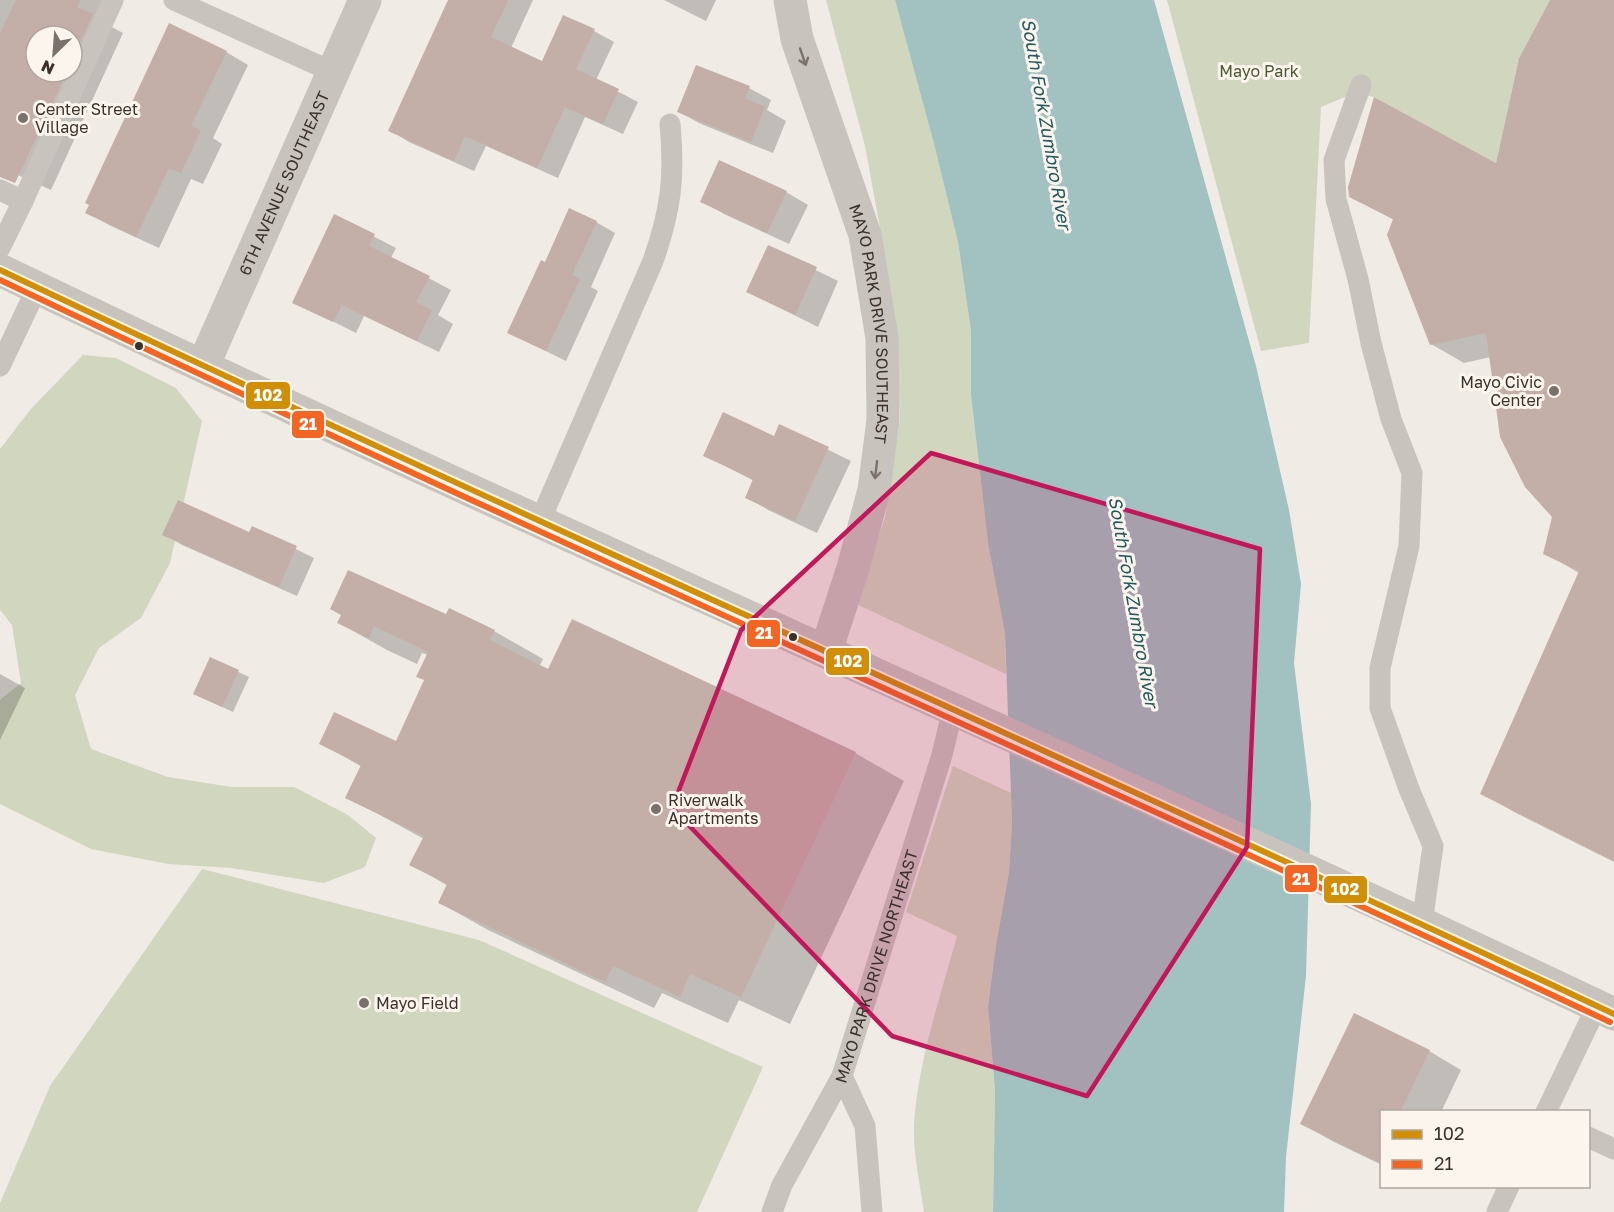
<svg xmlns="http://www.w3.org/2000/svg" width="1614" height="1212" font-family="'Golos Text',sans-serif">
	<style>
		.green { fill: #d1d6bf }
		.water { fill: #a1c2c1 }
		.shadow { fill: #0003; fill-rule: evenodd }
		.building { fill: #c3afa7 }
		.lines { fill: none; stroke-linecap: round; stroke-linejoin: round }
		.service { stroke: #c9c3be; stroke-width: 21 }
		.minor { stroke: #c9c3be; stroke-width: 33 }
		.tertiary { stroke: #c9c3be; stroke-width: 33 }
		.bus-1-casing { stroke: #fbf5ee; stroke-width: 10 }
		.bus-2-casing { stroke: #fbf5ee; stroke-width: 10 }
		.bus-1 { stroke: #d18e09; stroke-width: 6 }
		.bus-2 { stroke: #f26522; stroke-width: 6 }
		.oneway { stroke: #7b726d }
		.marked { fill: #c2185b; fill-opacity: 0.2; stroke: #c2185b; stroke-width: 4.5; stroke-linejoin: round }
		.poi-dot { fill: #7a716c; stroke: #fbf5ee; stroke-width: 2 }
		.bus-dot { fill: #3b302b; stroke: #fbf5ee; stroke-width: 2 }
		.labels { text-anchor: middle; stroke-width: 6; stroke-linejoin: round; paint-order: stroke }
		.park-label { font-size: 16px; fill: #4a5a2e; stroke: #fbf5ee }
		.poi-label { font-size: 16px; fill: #3b302b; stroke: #fbf5ee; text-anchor: start }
		.street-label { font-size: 16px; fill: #3b302b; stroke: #fbf5ee }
		.water-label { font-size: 18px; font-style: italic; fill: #1f5a5e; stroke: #fbf5ee }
		.line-badge { stroke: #fbf5ee; stroke-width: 2 }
		.badge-label { font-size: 16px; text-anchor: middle; font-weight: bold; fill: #fff }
	</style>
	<rect width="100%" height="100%" fill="#f0ebe5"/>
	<g class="green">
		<path d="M826 0H895L934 144 958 242 971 331V395L988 543 1005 634 1006 674 854 603 885 518 900 420 897 343 881 233 865 146Z"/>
		<path d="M1167 0H1550L1519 58 1496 163 1374 97 1355 93 1321 107 1309 343 1261 351Z"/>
		<path d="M83 355 116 358 176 388 202 421 170 563 141 618 99 648 75 695 91 749 168 777 232 787H294L348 815 376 838 365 867 324 883 231 868 168 864 91 849 0 804V700L21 683 12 625 0 610V449L30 410Z"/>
		<path d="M953 766 1011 793 1012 821 1009 872 996 945 988 1006 995 1091 993 1212H924C920 1184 913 1154 914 1125 918 1061 940 998 957 936L906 912Z"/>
		<path d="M202 869 479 940 763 1067 697 1212H0V1203L50 1086Z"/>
	</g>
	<path class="water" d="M895 0H1154L1256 366 1289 510 1301 584 1294 663 1311 804 1306 976 1286 1157 1284 1212H993L995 1091 988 1006 996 945 1009 872 1012 821 1005 634 988 543 971 395V331L958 242 934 144Z"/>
	<g class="shadow">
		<path d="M0 0H120L108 25 123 33 51 190 0 167ZM36 36H72V72H36Z"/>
		<path d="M449 0H533L511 48 543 63 594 31 614 42 596 80 638 102 623 134 585 117 558 178 486 146 474 171 409 142 390 130Z"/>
		<path d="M664 0H716L706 21Z"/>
		<path d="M1551 0H1614V862L1514 812 1482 793 1579 573 1545 553 1554 517 1491 357 1464 363 1431 344 1394 220 1350 196 1497 165Z"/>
		<path d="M226 52 248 65 213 138 222 144 203 184 191 179 159 248 109 225 87 212Z"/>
		<path d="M749 88 771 100 767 110 786 121 773 153 701 124 679 112Z"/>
		<path d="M786 192 808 205 789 244 724 214 702 201Z"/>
		<path d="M334 216 396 248 391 258 451 290 438 315 453 324 439 352 364 316 356 333 294 302Z"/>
		<path d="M596 222 615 233 591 287 598 291 566 361 509 333 545 264Z"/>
		<path d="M769 247 838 281 818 327 748 292Z"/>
		<path d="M780 426 851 461 817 533 768 510 747 497 754 481 704 455 774 438Z"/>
		<path d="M253 528 314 558 297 596 182 545 164 534H250Z"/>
		<path d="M446 616 494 631 543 659 539 667 549 671 572 621 855 753 904 781 790 1024 739 1000 728 1023 662 993 654 1008 488 930 440 903 448 886 411 864 424 839 347 797 362 767 321 743H396L426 680 428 655 422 653 417 664 387 650 339 623Z"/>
		<path d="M211 659 249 677 233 712 205 699Z"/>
		<path d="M0 674 25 688 0 740Z"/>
		<path d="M1429 1051 1461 1070 1441 1112H1382V1165L1334 1142 1302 1124Z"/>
	</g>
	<g class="building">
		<path d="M16 0H81L77 7 93 14 72 60V36H36V72H67L15 183 0 177V34Z"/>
		<path d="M448 0H508L491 37 542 61 563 15 595 29 576 69 619 89 603 124 565 107 537 168 465 136 454 161 388 131Z"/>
		<path d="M1550 0H1614V861L1480 794 1579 571 1543 554 1552 517 1525 487 1500 437 1486 333 1430 345 1387 235 1393 219 1349 197 1348 187 1374 97 1496 163 1519 58Z"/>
		<path d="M169 23 227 51 191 126 201 130 181 173 169 168 136 237 85 213 89 205 85 203Z"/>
		<path d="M696 65 750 86 745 98 765 107 751 142 677 112Z"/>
		<path d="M719 160 787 191 767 233 700 202Z"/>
		<path d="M569 208 597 221 572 275 580 279 546 351 507 333 541 260 545 262Z"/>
		<path d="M334 214 375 234 369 246 430 276 416 302 432 310 417 341 342 305 333 322 292 303Z"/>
		<path d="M768 245 817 267 795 315 746 292Z"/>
		<path d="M723 412 774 436 779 424 829 447 795 521 745 498 753 479 703 456Z"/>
		<path d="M178 500 249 532 252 526 297 546 279 587 162 535Z"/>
		<path d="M348 570 446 614 449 608 495 630 490 640 548 669 572 619 856 752 741 997 690 974 680 997 613 966 605 982 438 903 447 884 409 865 424 836 345 798 361 765 319 744 334 712 396 741 424 680 416 677 428 652 374 626 369 638 337 623 341 615 330 609Z"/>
		<path d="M210 657 239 670 222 707 193 694Z"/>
		<path d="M1354 1013 1430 1050 1400 1112H1382V1164L1300 1124Z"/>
	</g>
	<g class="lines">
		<g class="service">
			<path d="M174 0 333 72"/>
			<path d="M1361 85 1334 160 1336 199 1358 279 1371 343 1391 419 1412 473 1409 546 1380 668V708L1409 789 1433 846 1422 923"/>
			<path d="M0 190 23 201 0 248"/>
			<path d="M23 201 113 0"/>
			<path d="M0 366 37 288"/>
			<path d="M540 521 653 261C671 210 675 177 670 124"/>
			<path d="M842 1076 865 1126 872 1212"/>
			<path d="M1546 1112 1597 1006"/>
			<path d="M1588 1137 1614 1149"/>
			<path id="s1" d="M772 1212 782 1185 842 1076 942 755 953 709"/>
			<path d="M1497 1212 1509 1186"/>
		</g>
		<g class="minor">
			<path id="s2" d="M790 0 797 39 865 235 882 338 883 420 874 490 853 568 826 651"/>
			<path id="s3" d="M203 366 365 0"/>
		</g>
		<path class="tertiary" d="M0 270C534 527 1079 760 1614 1014"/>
		<g class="bus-1-casing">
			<path id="bus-1" d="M0 270C535 524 1078 762 1614 1014"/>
		</g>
		<g class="bus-2-casing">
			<path id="bus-2" d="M0 280C534 534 1075 771 1610 1022"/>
		</g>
		<use href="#bus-1" class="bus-1"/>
		<use href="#bus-2" class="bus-2"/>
	</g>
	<defs><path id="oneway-shaft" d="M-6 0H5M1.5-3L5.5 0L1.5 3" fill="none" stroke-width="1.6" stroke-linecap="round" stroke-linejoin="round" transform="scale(1.5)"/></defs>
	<g class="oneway">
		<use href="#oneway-shaft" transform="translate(803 57) rotate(71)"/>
		<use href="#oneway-shaft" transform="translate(876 470) rotate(97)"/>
	</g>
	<path class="marked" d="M931 453 1260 549 1247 847 1087 1096 892 1036 672 808 741 630Z"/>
	<g class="poi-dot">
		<circle cx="23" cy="118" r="6"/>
		<circle cx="1554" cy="391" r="6"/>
		<circle cx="656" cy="809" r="6"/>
		<circle cx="364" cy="1003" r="6"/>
	</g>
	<g class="bus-dot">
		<circle cx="139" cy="346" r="5"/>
		<circle cx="793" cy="637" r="5"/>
	</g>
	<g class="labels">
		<g class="park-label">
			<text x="1259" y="77">Mayo Park</text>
		</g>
		<g class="poi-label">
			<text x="35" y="115">Center Street<tspan x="35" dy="18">Village</tspan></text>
			<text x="1542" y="388" text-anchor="end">Mayo Civic<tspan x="1542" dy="18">Center</tspan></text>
			<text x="668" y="806">Riverwalk<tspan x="668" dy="18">Apartments</tspan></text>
			<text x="376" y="1009">Mayo Field</text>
		</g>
		<g class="street-label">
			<text dy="6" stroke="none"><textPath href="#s3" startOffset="200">6TH AVENUE SOUTHEAST</textPath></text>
			<text dy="6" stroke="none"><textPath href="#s2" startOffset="336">MAYO PARK DRIVE SOUTHEAST</textPath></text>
			<text dy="6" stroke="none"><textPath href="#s1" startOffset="268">MAYO PARK DRIVE NORTHEAST</textPath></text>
		</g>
		<g class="water-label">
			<text transform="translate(1046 124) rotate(80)" y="6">South Fork Zumbro River</text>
			<text transform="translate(1133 602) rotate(80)" y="6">South Fork Zumbro River</text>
		</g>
	</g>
	<g class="line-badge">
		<rect x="245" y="381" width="46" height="29" rx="6" fill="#d18e09"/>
		<rect x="291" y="410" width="34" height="29" rx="6" fill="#f26522"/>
		<rect x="746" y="619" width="35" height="29" rx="6" fill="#f26522"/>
		<rect x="825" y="647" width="45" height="29" rx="6" fill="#d18e09"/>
		<rect x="1284" y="864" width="34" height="29" rx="6" fill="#f26522"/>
		<rect x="1323" y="875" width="45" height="29" rx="6" fill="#d18e09"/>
	</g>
	<g class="badge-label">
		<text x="268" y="401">102</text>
		<text x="308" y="430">21</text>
		<text x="764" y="639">21</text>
		<text x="848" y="667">102</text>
		<text x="1301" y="885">21</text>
		<text x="1345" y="895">102</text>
	</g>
	<rect x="1380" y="1110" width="210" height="78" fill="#fbf5ee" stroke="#aea6a0" stroke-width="1.5"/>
	<rect x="1392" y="1130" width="30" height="9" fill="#d18e09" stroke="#aea6a0" stroke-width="1.5"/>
	<text x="1434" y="1140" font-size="18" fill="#3b302b">102</text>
	<rect x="1392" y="1160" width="30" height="9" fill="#f26522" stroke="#aea6a0" stroke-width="1.5"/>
	<text x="1434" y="1170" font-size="18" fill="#3b302b">21</text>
	<g transform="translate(54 54) rotate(205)"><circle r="28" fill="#fbf5ee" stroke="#aea6a0" stroke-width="1.5"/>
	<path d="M0-4.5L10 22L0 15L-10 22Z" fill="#7a716c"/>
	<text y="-9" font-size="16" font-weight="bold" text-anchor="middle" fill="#3b302b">N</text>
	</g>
</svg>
